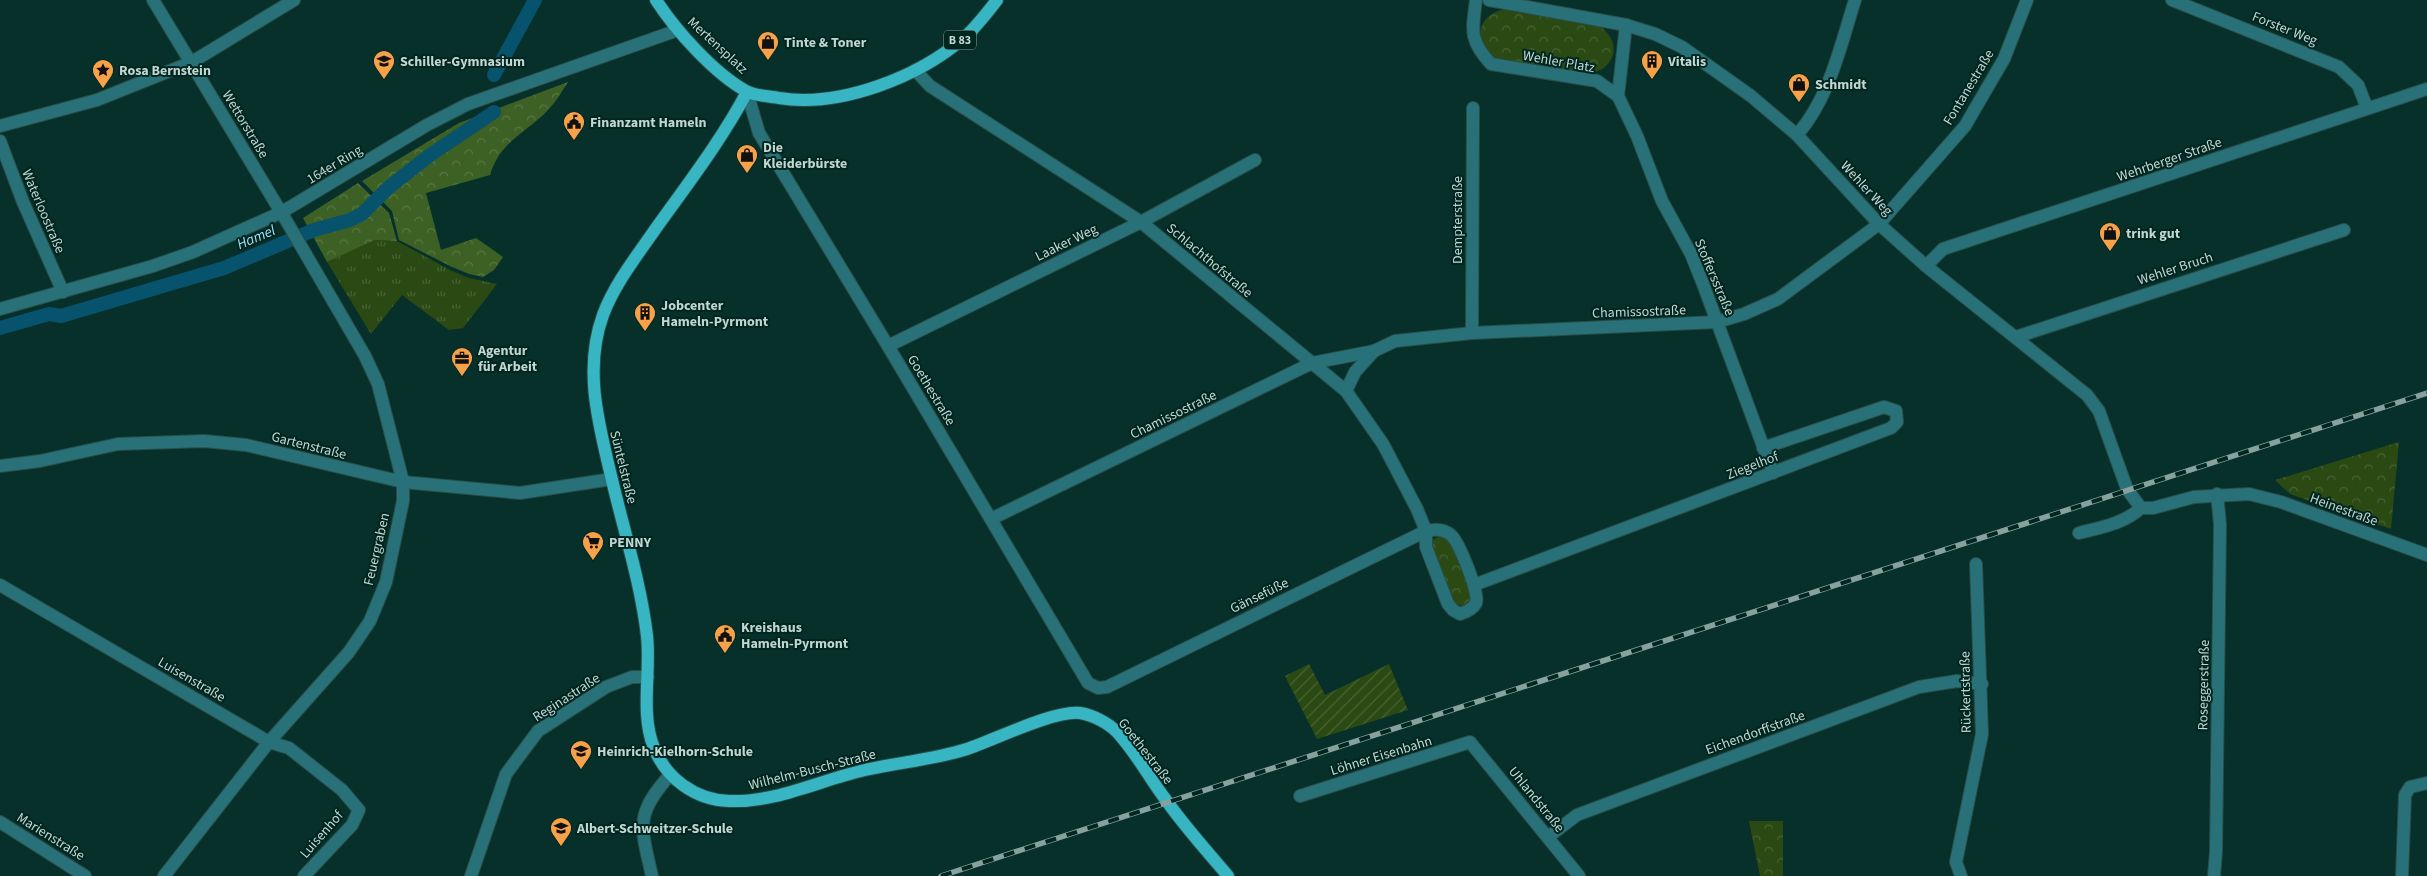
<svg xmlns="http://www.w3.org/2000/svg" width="2427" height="876" font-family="'Source Sans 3',sans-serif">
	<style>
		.grass { fill: url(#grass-tufts) }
		.forest { fill: url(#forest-crowns) }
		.park { fill: url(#park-crowns) }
		.garden { fill: url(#garden-furrows) }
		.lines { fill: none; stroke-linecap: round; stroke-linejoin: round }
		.canal { stroke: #07526c; stroke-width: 14 }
		.minor-casing { stroke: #294e48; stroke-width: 14 }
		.major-casing { stroke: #294e48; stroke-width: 14 }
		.minor { stroke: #297179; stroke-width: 12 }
		.major { stroke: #38b5c2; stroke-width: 12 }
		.rail-casing { stroke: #87a29d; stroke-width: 5.5 }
		.rail { stroke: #002620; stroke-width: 4; stroke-dasharray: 11; stroke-linecap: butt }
		.labels { text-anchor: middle; stroke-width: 4; stroke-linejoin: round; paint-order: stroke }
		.shield { fill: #002620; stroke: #88a19d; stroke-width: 1 }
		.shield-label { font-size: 12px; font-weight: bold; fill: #c2d6d2 }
		.street-label { font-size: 14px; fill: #c2d6d2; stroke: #002620 }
		.poi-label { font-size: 14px; font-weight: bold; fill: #c2d6d2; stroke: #002620; text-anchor: start }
		.water-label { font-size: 15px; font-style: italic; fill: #9edefc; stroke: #002620 }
	</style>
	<defs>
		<pattern id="grass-tufts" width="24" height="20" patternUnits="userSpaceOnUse" patternTransform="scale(1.25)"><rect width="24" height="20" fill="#2b4a13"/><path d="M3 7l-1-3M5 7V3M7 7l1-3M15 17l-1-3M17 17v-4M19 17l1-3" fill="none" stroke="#486334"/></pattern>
		<pattern id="forest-crowns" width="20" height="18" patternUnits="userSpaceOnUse" patternTransform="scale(1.25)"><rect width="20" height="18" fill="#3d6124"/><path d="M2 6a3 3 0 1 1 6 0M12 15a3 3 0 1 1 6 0" fill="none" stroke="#577743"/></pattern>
		<pattern id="park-crowns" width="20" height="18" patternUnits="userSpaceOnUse" patternTransform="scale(1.25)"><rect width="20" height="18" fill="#2b4a13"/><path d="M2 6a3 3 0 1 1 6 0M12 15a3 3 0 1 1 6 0" fill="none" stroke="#486334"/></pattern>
		<pattern id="garden-furrows" width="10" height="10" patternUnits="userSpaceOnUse" patternTransform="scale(1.25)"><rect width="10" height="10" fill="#2b4a13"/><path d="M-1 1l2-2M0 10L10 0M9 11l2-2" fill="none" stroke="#486334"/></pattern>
	</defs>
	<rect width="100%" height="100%" fill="#07302a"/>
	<path class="grass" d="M375 240 397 241 450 270 469 278 497 284 463 328 449 330 402 295 371 334 327 262Z"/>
	<g class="forest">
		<path d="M568 82C562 91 556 102 548 110 525 134 500 141 490 175L426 193 441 250 476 238 503 257 494 270 483 277 469 274 450 266 399 240 392 211 362 181 459 123Z"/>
		<path d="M358 183 389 213 397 241 375 240 327 262 303 218Z"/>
	</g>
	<g class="park">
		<path d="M1505 9 1596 24C1623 39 1618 69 1588 74L1494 58C1472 41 1477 15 1505 9Z"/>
		<path d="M2399 442 2391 529 2290 494 2275 480Z"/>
		<path d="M1442 535 1451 543 1472 594 1473 600 1464 607 1454 603 1431 546 1432 540Z"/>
		<path d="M1749 821H1783V876H1760Z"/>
	</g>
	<path class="garden" d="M1309 664 1325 695 1389 664 1408 710 1317 739 1285 676Z"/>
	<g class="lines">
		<g class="canal">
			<path d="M494 75 535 0"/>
			<path d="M0 328 49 314 61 316 224 268 314 230 350 220 362 214 388 188 430 155 494 112"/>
		</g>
		<g class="minor-casing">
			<g id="minor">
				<path d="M153 0 287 222 365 356 378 384 403 482V501L386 582 370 621 349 652 269 742 164 876"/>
				<path d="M1476 0C1472 31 1469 40 1491 64L1597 81 1618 96 1626 25"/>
				<path d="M1489 0 1626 25 1655 34 1682 47 1751 96 1797 135 1879 224 1926 266 2087 395 2099 411 2127 489 2141 508"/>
				<path d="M2172 0 2339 67 2358 85 2367 108"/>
				<path d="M747 92 759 133 888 346 1088 683 1098 688 1107 687 1426 531C1434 529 1444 529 1451 535 1459 542 1480 594 1476 603 1473 609 1466 612 1460 614L1453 610 1448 604 1426 547V531L1417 509 1383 444 1346 391 1141 222 930 86 915 70"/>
				<path d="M1618 96 1637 136 1662 201 1691 254 1703 284 1773 473"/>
				<path d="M0 126 97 100 192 62 294 0"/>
				<path d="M1797 135C1830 97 1840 47 1855 0"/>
				<path d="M0 141 23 202 63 292"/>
				<path d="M1926 266 1943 249 2427 89"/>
				<path d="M0 309 153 266 193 252 282 212 427 125 468 104 678 30"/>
				<path d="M1472 333 1473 108"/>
				<path d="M2016 337 2344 230"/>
				<path d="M888 346 1141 222 1255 160"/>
				<path d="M1346 391 1355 372 1374 351"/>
				<path d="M0 466 40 461 118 444 204 441 246 445 403 482 520 493 612 479"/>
				<path d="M991 519 1312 363 1374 351 1395 341 1472 333 1717 322 1744 314 1778 299 1879 224 1965 126 2004 59 2027 0"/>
				<path d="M2079 533C2102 527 2123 524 2141 508H2153L2194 497 2249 494 2281 502 2427 555"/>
				<path d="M0 585 269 742 289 748 342 790 359 810 352 825 304 876"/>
				<path d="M1474 585 1891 428 1897 422 1896 411 1884 407 1763 448"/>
				<path d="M1300 796 1470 742 1579 876"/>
				<path d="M0 822 85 876"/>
				<path d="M1548 837 1577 815 1919 687 1957 681 1982 684"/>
				<path d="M471 876 506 774 538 731 606 687 632 677H648"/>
				<path d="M652 876C641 827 634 815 670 775"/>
				<path d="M1961 876 1956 862 1982 734 1976 564"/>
				<path d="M2214 876 2216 852 2220 524 2217 494"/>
				<path d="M2402 876 2405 795 2410 787 2427 783"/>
			</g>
		</g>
		<g class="major-casing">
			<g id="major">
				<path d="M656 0C676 31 714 73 746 91 755 96 769 96 779 98 840 108 919 77 965 37 977 26 987 13 997 0"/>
				<path d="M747 92C721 141 686 186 654 231 636 257 614 285 603 315 583 370 599 425 612 480 624 531 641 584 647 636 651 672 640 714 654 748 666 778 695 800 729 801 776 803 820 780 865 770 899 762 933 760 967 749 994 740 1054 710 1080 713 1093 715 1108 723 1117 732 1136 752 1149 778 1166 800 1185 827 1207 851 1228 876"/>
			</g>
		</g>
		<use href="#minor" class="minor"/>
		<use href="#major" class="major"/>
		<g class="rail-casing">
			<path id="rail" d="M941 876 2427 393"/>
		</g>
		<use href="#rail" class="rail"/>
	</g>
	<defs>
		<g id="shop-pin" transform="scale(1.125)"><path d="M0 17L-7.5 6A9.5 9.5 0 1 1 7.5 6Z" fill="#f7a149" stroke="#002620"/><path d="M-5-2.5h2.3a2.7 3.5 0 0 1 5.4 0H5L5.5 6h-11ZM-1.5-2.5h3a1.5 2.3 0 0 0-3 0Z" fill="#111"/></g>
		<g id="school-pin" transform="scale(1.125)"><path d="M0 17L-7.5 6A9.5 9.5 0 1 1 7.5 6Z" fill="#f7a149" stroke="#002620"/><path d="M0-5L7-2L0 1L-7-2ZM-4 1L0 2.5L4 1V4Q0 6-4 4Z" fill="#111"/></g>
		<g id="building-pin" transform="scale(1.125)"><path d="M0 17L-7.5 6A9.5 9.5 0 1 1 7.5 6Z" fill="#f7a149" stroke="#002620"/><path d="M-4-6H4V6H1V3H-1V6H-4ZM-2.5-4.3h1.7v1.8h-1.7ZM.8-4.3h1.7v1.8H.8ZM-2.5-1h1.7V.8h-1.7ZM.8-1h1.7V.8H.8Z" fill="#111"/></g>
		<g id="sight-pin" transform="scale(1.125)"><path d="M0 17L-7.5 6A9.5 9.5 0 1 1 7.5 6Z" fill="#f7a149" stroke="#002620"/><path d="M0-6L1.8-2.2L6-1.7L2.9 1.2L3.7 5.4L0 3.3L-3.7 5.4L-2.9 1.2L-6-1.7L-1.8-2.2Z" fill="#111"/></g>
		<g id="civic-pin" transform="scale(1.125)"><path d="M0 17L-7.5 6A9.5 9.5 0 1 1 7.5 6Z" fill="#f7a149" stroke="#002620"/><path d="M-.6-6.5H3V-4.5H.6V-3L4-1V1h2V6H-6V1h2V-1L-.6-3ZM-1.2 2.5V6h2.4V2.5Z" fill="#111"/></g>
		<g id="office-pin" transform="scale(1.125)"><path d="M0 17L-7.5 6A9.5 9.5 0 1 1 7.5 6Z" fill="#f7a149" stroke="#002620"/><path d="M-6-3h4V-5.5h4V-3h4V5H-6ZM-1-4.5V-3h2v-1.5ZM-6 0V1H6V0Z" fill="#111"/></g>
		<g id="supermarket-pin" transform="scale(1.125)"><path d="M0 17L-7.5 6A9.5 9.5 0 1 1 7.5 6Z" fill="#f7a149" stroke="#002620"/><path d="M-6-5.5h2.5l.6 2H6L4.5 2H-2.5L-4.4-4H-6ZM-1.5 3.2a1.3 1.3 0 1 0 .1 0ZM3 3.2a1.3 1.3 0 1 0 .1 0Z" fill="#111"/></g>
	</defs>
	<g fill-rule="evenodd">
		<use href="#shop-pin" x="768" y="42"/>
		<use href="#school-pin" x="384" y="61"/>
		<use href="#building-pin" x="1652" y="61"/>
		<use href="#sight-pin" x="103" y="70"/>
		<use href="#shop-pin" x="1799" y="84"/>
		<use href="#civic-pin" x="574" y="122"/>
		<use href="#shop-pin" x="747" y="155"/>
		<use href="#shop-pin" x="2110" y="233"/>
		<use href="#building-pin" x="645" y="313"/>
		<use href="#office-pin" x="462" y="358"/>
		<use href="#supermarket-pin" x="593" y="542"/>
		<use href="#civic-pin" x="725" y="635"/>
		<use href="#school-pin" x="581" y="751"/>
		<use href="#school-pin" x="561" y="828"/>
	</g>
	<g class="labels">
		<rect class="shield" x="944" y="30.5" width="32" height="19" rx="4"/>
		<g class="shield-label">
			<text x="960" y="44">B 83</text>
		</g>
		<g class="street-label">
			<text transform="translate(2285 28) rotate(22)" y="5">Forster Weg</text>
			<text transform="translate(718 45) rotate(43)" y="5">Mertensplatz</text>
			<text transform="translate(1559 61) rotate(10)" y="5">Wehler Platz</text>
			<text transform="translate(1968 87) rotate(-59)" y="5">Fontanestraße</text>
			<text transform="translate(246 124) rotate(59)" y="5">Wettorstraße</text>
			<text transform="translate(2169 159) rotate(-19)" y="5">Wehrberger Straße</text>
			<text transform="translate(334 164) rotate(-31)" y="5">164er Ring</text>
			<text transform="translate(1867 188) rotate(47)" y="5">Wehler Weg</text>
			<text transform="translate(44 211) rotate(67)" y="5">Waterloostraße</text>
			<text transform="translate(1457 220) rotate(-90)" y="5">Dempterstraße</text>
			<text transform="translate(1066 242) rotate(-26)" y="5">Laaker Weg</text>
			<text transform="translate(1210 260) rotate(40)" y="5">Schlachthofstraße</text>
			<text transform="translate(2175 268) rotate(-18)" y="5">Wehler Bruch</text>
			<text transform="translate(1715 277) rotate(67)" y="5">Stoffersstraße</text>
			<text transform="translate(1639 311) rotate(-2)" y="5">Chamissostraße</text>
			<text transform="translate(932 390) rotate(59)" y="5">Goethestraße</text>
			<text transform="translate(1173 414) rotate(-26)" y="5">Chamissostraße</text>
			<text transform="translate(309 445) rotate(14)" y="5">Gartenstraße</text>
			<text transform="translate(1752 465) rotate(-21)" y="5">Ziegelhof</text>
			<text transform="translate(624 467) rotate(76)" y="5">Süntelstraße</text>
			<text transform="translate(2344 509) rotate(20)" y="5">Heinestraße</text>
			<text transform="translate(376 549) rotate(-77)" y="5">Feuergraben</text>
			<text transform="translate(1259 595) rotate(-26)" y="5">Gänsefüße</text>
			<text transform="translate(192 679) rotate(30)" y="5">Luisenstraße</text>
			<text transform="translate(2203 685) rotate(-89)" y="5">Roseggerstraße</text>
			<text transform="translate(1965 692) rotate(-91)" y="5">Rückertstraße</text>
			<text transform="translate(566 697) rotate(-33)" y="5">Reginastraße</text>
			<text transform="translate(1755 732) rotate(-20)" y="5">Eichendorffstraße</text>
			<text transform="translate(1146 751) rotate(52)" y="5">Goethestraße</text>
			<text transform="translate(1381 755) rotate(-17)" y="5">Löhner Eisenbahn</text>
			<text transform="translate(812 769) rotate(-14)" y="5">Wilhelm-Busch-Straße</text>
			<text transform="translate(1537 799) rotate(51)" y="5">Uhlandstraße</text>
			<text transform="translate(321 834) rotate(-49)" y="5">Luisenhof</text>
			<text transform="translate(51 836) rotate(32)" y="5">Marienstraße</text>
		</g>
		<g class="poi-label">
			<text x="784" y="47">Tinte &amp; Toner</text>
			<text x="400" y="66">Schiller-Gymnasium</text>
			<text x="1668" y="66">Vitalis</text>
			<text x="119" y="75">Rosa Bernstein</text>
			<text x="1815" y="89">Schmidt</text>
			<text x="590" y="127">Finanzamt Hameln</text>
			<text x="763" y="152">Die<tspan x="763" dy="16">Kleiderbürste</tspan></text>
			<text x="2126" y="238">trink gut</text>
			<text x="661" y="310">Jobcenter<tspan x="661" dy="16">Hameln-Pyrmont</tspan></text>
			<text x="478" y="355">Agentur<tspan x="478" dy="16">für Arbeit</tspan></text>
			<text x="609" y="547">PENNY</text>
			<text x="741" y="632">Kreishaus<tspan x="741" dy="16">Hameln-Pyrmont</tspan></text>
			<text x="597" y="756">Heinrich-Kielhorn-Schule</text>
			<text x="577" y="833">Albert-Schweitzer-Schule</text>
		</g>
		<g class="water-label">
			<text transform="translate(256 237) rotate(-23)" y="5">Hamel</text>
		</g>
	</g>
</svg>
